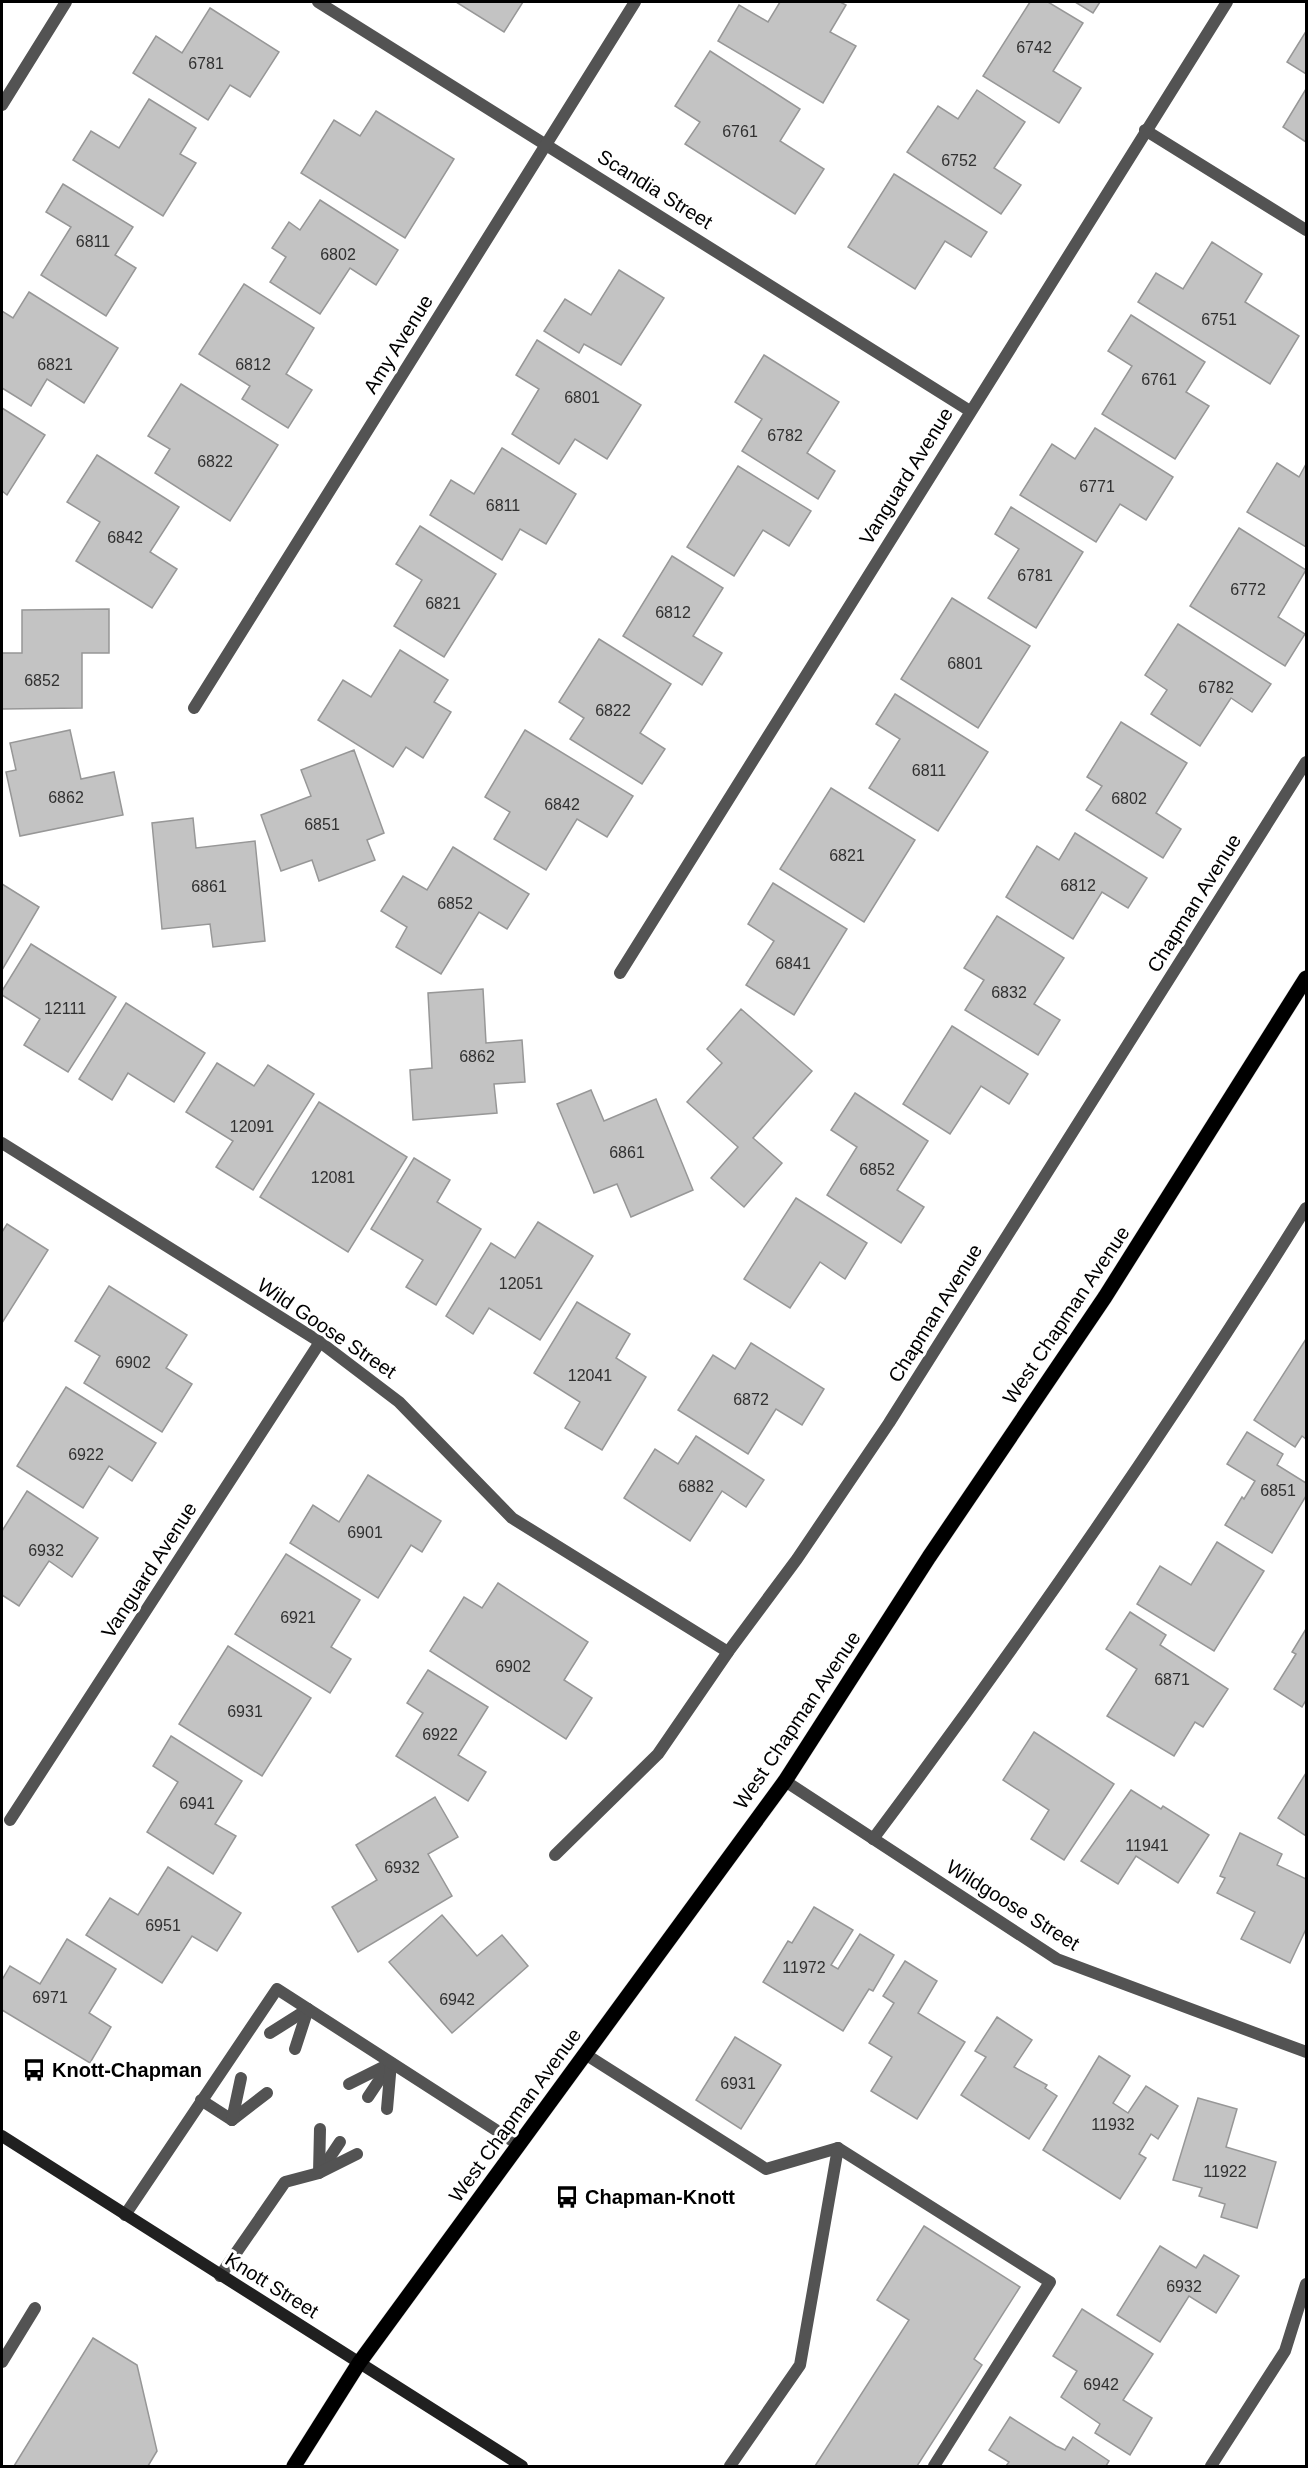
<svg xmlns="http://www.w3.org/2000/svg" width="1308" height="2468" font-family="Arial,sans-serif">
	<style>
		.building { fill: #c3c3c3; stroke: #979797; stroke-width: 1.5 }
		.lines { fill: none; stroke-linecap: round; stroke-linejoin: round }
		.primary-casing { stroke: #dbdbdb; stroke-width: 16 }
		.lane { stroke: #535353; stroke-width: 12 }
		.street { stroke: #535353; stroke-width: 12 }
		.secondary { stroke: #202020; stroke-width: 12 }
		.primary { stroke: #000; stroke-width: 15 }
		.labels { text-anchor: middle; stroke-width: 6; stroke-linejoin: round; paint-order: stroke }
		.number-label { font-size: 16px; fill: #313131 }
		.street-label { font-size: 20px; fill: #000; stroke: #fff }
		.poi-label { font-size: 20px; font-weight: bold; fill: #000; stroke: #fff; text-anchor: start }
	</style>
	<rect width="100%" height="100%" fill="#fff"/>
	<g class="building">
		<path d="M456 2H523L504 32Z"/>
		<path d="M780 2H840L846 5 830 32 856 46 823 103 718 41 739 5 768 22Z"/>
		<path d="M1030 2H1048L1083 23 1053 71 1081 88 1059 123 983 76Z"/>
		<path d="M1075 2H1100L1093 13Z"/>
		<path d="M210 8 279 52 250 97 230 85 208 120 133 73 156 36 182 53Z"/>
		<path d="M1305 33 1306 34V74L1287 62Z"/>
		<path d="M710 51 800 109 780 141 824 169 795 214 685 144 700 122 675 106Z"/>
		<path d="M1306 89V142L1283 127Z"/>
		<path d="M977 90 1025 122 994 168 1021 185 1001 214 907 152 938 106 958 119Z"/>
		<path d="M149 99 196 128 180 154 196 163 163 216 73 160 91 131 119 148Z"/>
		<path d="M376 111 454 159 405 238 301 173 334 120 360 136Z"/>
		<path d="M894 174 987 232 971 257 945 241 915 289 848 247Z"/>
		<path d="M63 184 133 227 115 255 136 268 106 316 41 275 71 227 46 212Z"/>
		<path d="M320 200 398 250 376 285 350 268 320 314 270 282 286 257 272 248 289 222 300 230Z"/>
		<path d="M1212 242 1262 274 1245 302 1299 336 1270 384 1138 302 1156 273 1183 289Z"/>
		<path d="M619 270 664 298 621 365 584 344 579 353 544 331 565 299 591 315Z"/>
		<path d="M244 284 314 328 286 374 312 390 288 428 242 399 250 386 199 354Z"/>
		<path d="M29 292 118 348 84 403 47 379 31 406 2 388V311L13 318Z"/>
		<path d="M1131 315 1205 362 1186 392 1209 406 1175 459 1102 414 1132 366 1108 351Z"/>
		<path d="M537 340 641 405 607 459 575 439 559 464 512 434 539 389 516 375Z"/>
		<path d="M764 355 839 402 807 453 835 471 818 499 742 451 762 419 735 402Z"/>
		<path d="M181 384 278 445 230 521 155 473 170 449 148 436Z"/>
		<path d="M2 408 45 435 7 495 2 491Z"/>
		<path d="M1095 428 1173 477 1146 520 1120 504 1096 542 1020 495 1052 444 1075 459Z"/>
		<path d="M502 448 576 494 546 544 520 529 502 560 430 515 451 480 474 494Z"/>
		<path d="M97 455 179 507 150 552 177 569 152 608 76 561 100 522 67 502Z"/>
		<path d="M1277 463 1299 477 1306 464V547L1247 512Z"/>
		<path d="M738 466 811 511 789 546 763 530 734 576 687 547Z"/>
		<path d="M1011 507 1083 552 1036 628 988 598 1019 549 995 534Z"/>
		<path d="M420 526 496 574 444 657 394 626 422 580 396 564Z"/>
		<path d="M1239 528 1306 570 1278 617 1305 634 1285 666 1190 606Z"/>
		<path d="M672 556 723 588 693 636 722 653 702 685 623 636Z"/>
		<path d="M952 598 1030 646 978 728 901 679Z"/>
		<path d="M109 609V653H82V708L2 709V653H22V610Z"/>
		<path d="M1178 624 1271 684 1252 712 1231 698 1200 746 1151 714 1167 690 1145 675Z"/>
		<path d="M599 639 671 684 640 733 665 749 642 784 570 739 584 718 559 702Z"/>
		<path d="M400 650 448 680 434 702 451 712 423 758 406 747 393 767 318 720 343 680 371 697Z"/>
		<path d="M895 694 988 752 938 831 869 788 900 739 876 724Z"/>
		<path d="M1121 722 1187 763 1156 813 1181 829 1163 858 1086 810 1102 786 1087 777Z"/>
		<path d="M70 730 81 779 114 772 123 815 20 836 6 772 16 770 10 743Z"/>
		<path d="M525 730 633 796 607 837 577 819 546 870 494 839 510 812 485 797Z"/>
		<path d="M354 750 384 833 367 840 375 860 319 881 312 860 281 871 261 815 311 796 301 770Z"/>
		<path d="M831 788 915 840 864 922 780 869Z"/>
		<path d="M193 818 196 848 255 841 265 941 213 947 210 924 162 929 152 823Z"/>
		<path d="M1075 833 1147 878 1128 908 1102 892 1073 939 1006 897 1037 846 1059 860Z"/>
		<path d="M453 847 529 894 507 929 479 912 441 974 396 947 407 927 381 911 403 876 427 890Z"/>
		<path d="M773 883 847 929 794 1015 746 985 774 941 748 924Z"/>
		<path d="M2 884 39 907 2 970Z"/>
		<path d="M997 916 1064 958 1034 1004 1060 1020 1038 1055 965 1010 984 980 964 968Z"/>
		<path d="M31 944 116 997 68 1072 24 1045 40 1019 2 995V991Z"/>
		<path d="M483 989 486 1043 522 1040 525 1082 494 1084 497 1113 413 1120 410 1070 432 1068 428 993Z"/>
		<path d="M126 1003 205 1053 174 1102 128 1073 112 1100 79 1079Z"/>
		<path d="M741 1009 812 1071 753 1138 782 1163 744 1207 711 1178 738 1147 687 1102 722 1063 707 1049Z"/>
		<path d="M952 1026 1028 1074 1009 1104 981 1086 950 1134 903 1104Z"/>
		<path d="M217 1063 254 1086 268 1065 314 1094 253 1190 216 1167 233 1141 186 1112Z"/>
		<path d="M591 1090 604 1121 656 1099 693 1190 631 1217 617 1184 594 1193 557 1104Z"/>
		<path d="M855 1093 928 1141 897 1190 924 1207 901 1243 827 1195 857 1147 831 1130Z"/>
		<path d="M319 1102 407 1157 348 1252 260 1197Z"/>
		<path d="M414 1158 450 1180 437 1202 481 1229 436 1305 406 1287 423 1260 371 1229Z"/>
		<path d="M796 1198 867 1243 845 1279 820 1262 790 1308 744 1279Z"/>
		<path d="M538 1222 593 1256 540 1340 489 1308 473 1334 446 1316 491 1243 515 1258Z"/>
		<path d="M7 1224 48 1250 2 1323V1232Z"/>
		<path d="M109 1286 187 1335 166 1368 192 1384 162 1432 84 1383 100 1356 75 1341Z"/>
		<path d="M577 1302 630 1334 616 1358 646 1377 602 1450 565 1428 580 1402 534 1373Z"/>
		<path d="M1306 1339V1439L1302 1436 1295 1447 1254 1420Z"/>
		<path d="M751 1343 824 1389 802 1425 776 1409 748 1454 678 1410 713 1355 735 1369Z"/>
		<path d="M66 1387 156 1443 132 1481 109 1466 83 1508 17 1466Z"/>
		<path d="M1247 1432 1283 1454 1277 1465 1306 1483V1496L1272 1553 1225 1525 1242 1497 1244 1499 1255 1481 1227 1464Z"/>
		<path d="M696 1436 764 1480 746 1507 722 1491 690 1541 624 1498 655 1449 678 1464Z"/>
		<path d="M368 1475 441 1521 422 1552 411 1545 378 1598 290 1543 313 1505 339 1522Z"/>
		<path d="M27 1491 98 1538 72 1577 49 1561 19 1606 2 1595V1531Z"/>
		<path d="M1217 1542 1264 1571 1214 1651 1137 1604 1160 1566 1191 1585Z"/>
		<path d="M286 1554 360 1600 331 1647 351 1659 330 1693 235 1634Z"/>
		<path d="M498 1583 588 1642 564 1680 592 1698 566 1739 430 1651 464 1597 482 1608Z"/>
		<path d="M1130 1612 1166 1635 1160 1645 1228 1689 1203 1727 1195 1722 1174 1756 1107 1716 1137 1669 1106 1649Z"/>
		<path d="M1306 1629V1700L1302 1707 1274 1689 1296 1654 1292 1652Z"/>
		<path d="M228 1646 311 1698 262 1776 179 1724Z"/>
		<path d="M428 1670 488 1707 458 1755 486 1772 468 1801 396 1756 423 1713 407 1703Z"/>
		<path d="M1034 1732 1114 1784 1064 1860 1031 1839 1049 1810 1003 1780Z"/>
		<path d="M171 1736 242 1781 215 1824 236 1836 213 1874 147 1832 178 1782 153 1766Z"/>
		<path d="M1306 1773V1836L1278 1818Z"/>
		<path d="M1131 1790 1161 1809 1163 1806 1209 1835 1178 1883 1136 1856 1118 1884 1081 1861Z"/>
		<path d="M435 1797 458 1837 428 1854 452 1896 358 1952 332 1907 377 1880 356 1845Z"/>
		<path d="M1240 1833 1282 1854 1277 1865 1306 1879V1929L1290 1963 1241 1939 1255 1912 1217 1893 1225 1878 1220 1876Z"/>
		<path d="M168 1867 241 1913 217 1951 192 1936 162 1983 86 1935 110 1898 138 1915Z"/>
		<path d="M814 1907 853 1930 831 1965 838 1969 860 1934 894 1955 873 1991 869 1989 843 2031 763 1982 788 1941 792 1943Z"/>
		<path d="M442 1915 477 1956 502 1935 528 1966 452 2033 389 1962Z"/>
		<path d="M67 1939 116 1969 89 2013 111 2027 90 2063 2 2010V1980L10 1966 40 1984Z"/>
		<path d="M905 1961 937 1981 918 2013 965 2042 917 2119 871 2091 892 2057 869 2043 894 2003 883 1996Z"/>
		<path d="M997 2017 1032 2040 1014 2067 1047 2085 1045 2088 1057 2096 1029 2139 961 2095 986 2057 975 2051Z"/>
		<path d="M735 2037 781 2065 741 2129 696 2100Z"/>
		<path d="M1099 2056 1130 2076 1113 2103 1128 2113 1146 2086 1178 2106 1158 2139 1151 2134 1139 2154 1146 2158 1120 2199 1043 2150Z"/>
		<path d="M1198 2098 1237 2109 1226 2147 1276 2162 1257 2228 1221 2217 1225 2204 1199 2196 1202 2188 1173 2180Z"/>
		<path d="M924 2226 1020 2287 974 2359 982 2365 917 2466H815L909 2320 877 2300Z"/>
		<path d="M1160 2246 1196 2268 1204 2255 1239 2276 1216 2313 1189 2296 1160 2342 1117 2315Z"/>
		<path d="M1082 2309 1153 2354 1123 2400 1152 2418 1130 2455 1095 2433 1100 2424 1061 2397 1077 2371 1053 2356Z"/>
		<path d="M93 2338 137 2365 157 2451 148 2466H14Z"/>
		<path d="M1010 2417 1056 2446 1065 2450 1073 2437 1109 2461 1106 2466H1006L1009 2462 989 2450Z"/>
	</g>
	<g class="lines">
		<g class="primary-casing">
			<path id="primary" d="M294 2466 359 2363 785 1781 929 1557 1105 1297 1306 978"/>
		</g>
		<g class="lane">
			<path d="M270 2033 308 2009"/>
			<path d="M295 2049 308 2009"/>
			<path d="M585 2054 766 2169 838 2148 1050 2282 934 2466"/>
			<path d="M349 2084 391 2063"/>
			<path d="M368 2097 390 2064"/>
			<path d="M201 2100 232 2120"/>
			<path d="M387 2109 391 2063"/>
			<path d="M232 2120 267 2093"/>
			<path d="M232 2120 241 2078"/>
			<path d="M320 2172 340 2142"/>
			<path d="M319 2173 320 2129"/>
			<path d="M125 2215 277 1989 519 2145"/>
			<path d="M220 2276 285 2182 319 2173 357 2154"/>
			<path d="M2 2362 35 2308"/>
			<path d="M730 2466 800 2365 838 2148"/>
		</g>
		<g class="street">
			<path d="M318 2 970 411"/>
			<path d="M2 105 66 2"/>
			<path d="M1145 130 1306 230"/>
			<path d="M194 708 635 2"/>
			<path d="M620 973 1227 2"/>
			<path d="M2 1143 320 1342 399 1402 512 1518 728 1652"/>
			<path d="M785 1781 1057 1959 1306 2052"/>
			<path d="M10 1820 320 1342"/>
			<path d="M873 1839C1026 1635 1171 1424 1306 1208"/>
			<path d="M555 1855 658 1754 728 1652 797 1559 889 1423 1306 762"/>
			<path d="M1211 2466 1285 2351 1306 2284"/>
		</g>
		<path class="secondary" d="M2 2136 522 2466"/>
		<use href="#primary" class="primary"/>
	</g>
	<defs>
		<g id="bus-bare" transform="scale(1.8)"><path d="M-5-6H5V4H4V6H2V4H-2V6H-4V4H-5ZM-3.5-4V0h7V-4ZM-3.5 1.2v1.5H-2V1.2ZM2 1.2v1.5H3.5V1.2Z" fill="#000" stroke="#fff" stroke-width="2.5" paint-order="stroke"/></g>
	</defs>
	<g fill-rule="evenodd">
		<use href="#bus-bare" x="34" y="2070"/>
		<use href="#bus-bare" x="567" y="2197"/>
	</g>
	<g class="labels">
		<g class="number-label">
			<text x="1034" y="53">6742</text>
			<text x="206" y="69">6781</text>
			<text x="740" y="137">6761</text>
			<text x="959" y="166">6752</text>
			<text x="93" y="247">6811</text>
			<text x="338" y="260">6802</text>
			<text x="1219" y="325">6751</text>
			<text x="55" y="370">6821</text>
			<text x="253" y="370">6812</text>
			<text x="1159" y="385">6761</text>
			<text x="582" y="403">6801</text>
			<text x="785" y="441">6782</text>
			<text x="215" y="467">6822</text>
			<text x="1097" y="492">6771</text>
			<text x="503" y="511">6811</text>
			<text x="125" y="543">6842</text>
			<text x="1035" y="581">6781</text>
			<text x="1248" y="595">6772</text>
			<text x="443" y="609">6821</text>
			<text x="673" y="618">6812</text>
			<text x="965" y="669">6801</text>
			<text x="42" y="686">6852</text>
			<text x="1216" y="693">6782</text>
			<text x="613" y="716">6822</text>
			<text x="929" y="776">6811</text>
			<text x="66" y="803">6862</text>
			<text x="1129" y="804">6802</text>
			<text x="562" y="810">6842</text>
			<text x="322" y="830">6851</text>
			<text x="847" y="861">6821</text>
			<text x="1078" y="891">6812</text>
			<text x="209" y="892">6861</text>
			<text x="455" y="909">6852</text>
			<text x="793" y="969">6841</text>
			<text x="1009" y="998">6832</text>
			<text x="65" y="1014">12111</text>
			<text x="477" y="1062">6862</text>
			<text x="252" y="1132">12091</text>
			<text x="627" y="1158">6861</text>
			<text x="877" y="1175">6852</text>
			<text x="333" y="1183">12081</text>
			<text x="521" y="1289">12051</text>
			<text x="133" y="1368">6902</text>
			<text x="590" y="1381">12041</text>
			<text x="751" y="1405">6872</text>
			<text x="86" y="1460">6922</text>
			<text x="696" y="1492">6882</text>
			<text x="1278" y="1496">6851</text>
			<text x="365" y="1538">6901</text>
			<text x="46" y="1556">6932</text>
			<text x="298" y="1623">6921</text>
			<text x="513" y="1672">6902</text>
			<text x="1172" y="1685">6871</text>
			<text x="245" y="1717">6931</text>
			<text x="440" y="1740">6922</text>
			<text x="197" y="1809">6941</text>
			<text x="1147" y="1851">11941</text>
			<text x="402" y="1873">6932</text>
			<text x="163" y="1931">6951</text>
			<text x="804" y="1973">11972</text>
			<text x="50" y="2003">6971</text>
			<text x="457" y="2005">6942</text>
			<text x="738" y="2089">6931</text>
			<text x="1113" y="2130">11932</text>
			<text x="1225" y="2177">11922</text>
			<text x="1184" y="2292">6932</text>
			<text x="1101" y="2390">6942</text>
		</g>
		<g class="street-label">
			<text transform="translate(655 189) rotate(32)" y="7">Scandia Street</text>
			<text transform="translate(398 344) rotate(-58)" y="7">Amy Avenue</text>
			<text transform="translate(906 476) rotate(-58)" y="7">Vanguard Avenue</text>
			<text transform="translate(1194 903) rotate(-58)" y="7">Chapman Avenue</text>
			<text transform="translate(935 1313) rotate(-58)" y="7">Chapman Avenue</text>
			<text transform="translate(1066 1315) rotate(-56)" y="7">West Chapman Avenue</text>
			<text transform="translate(327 1328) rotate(34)" y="7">Wild Goose Street</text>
			<text transform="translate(149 1570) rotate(-57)" y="7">Vanguard Avenue</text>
			<text transform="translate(797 1720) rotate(-56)" y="7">West Chapman Avenue</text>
			<text transform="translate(1013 1905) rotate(32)" y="7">Wildgoose Street</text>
			<text transform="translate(515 2115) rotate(-54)" y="7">West Chapman Avenue</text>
			<text transform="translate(272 2285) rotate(32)" y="7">Knott Street</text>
		</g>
		<g class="poi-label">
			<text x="52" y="2077">Knott-Chapman</text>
			<text x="585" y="2204">Chapman-Knott</text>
		</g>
	</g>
	<rect width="1308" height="2468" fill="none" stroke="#000000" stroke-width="6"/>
</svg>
